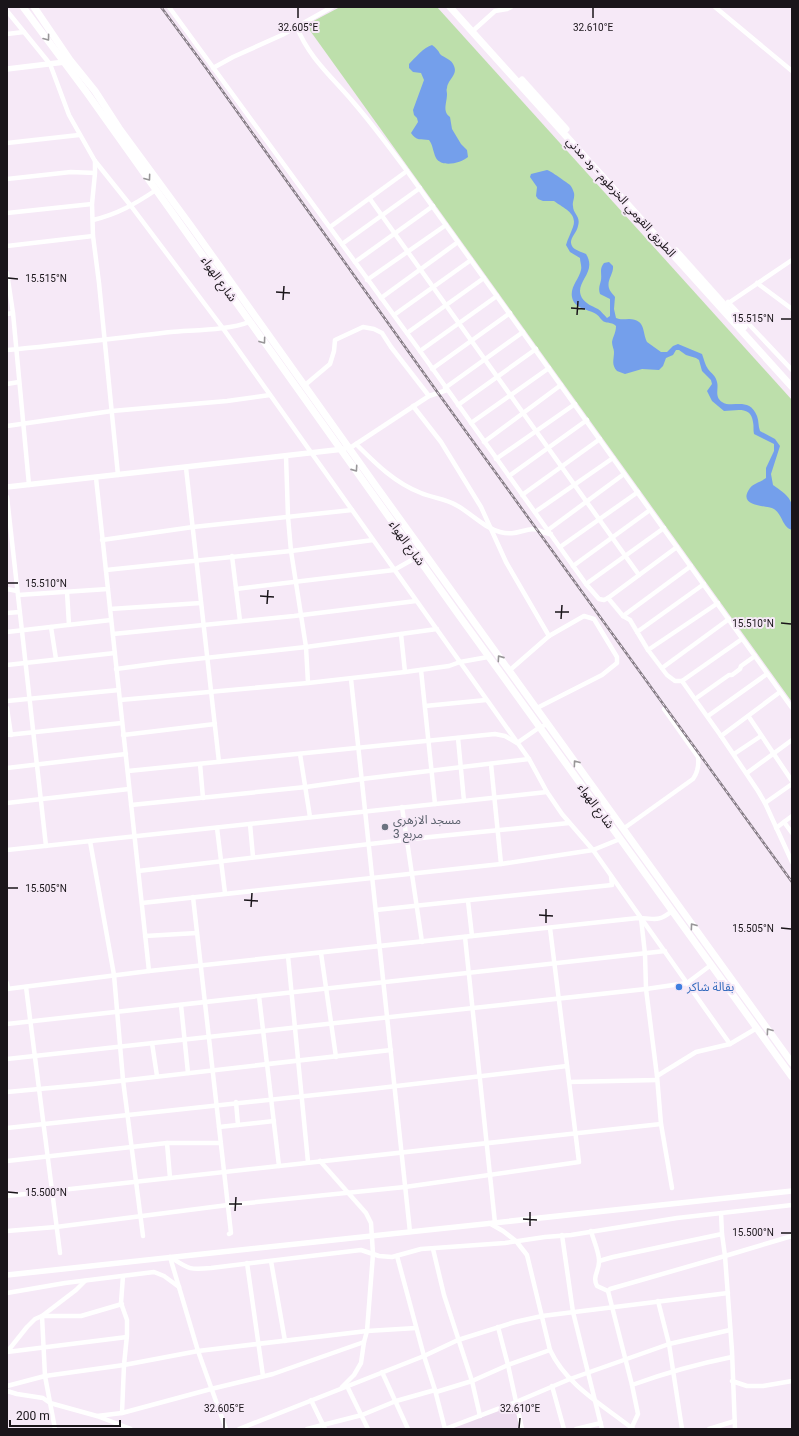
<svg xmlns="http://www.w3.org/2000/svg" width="799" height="1436" font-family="Roboto,'Noto Sans Arabic',sans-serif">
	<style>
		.built { fill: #eddbef }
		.green { fill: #bddfab }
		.water { fill: #749feb }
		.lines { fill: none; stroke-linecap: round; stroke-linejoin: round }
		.minor { stroke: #fff; stroke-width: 4.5 }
		.tertiary { stroke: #fff; stroke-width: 5.5 }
		.primary { stroke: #fff; stroke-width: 7 }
		.trunk { stroke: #fff; stroke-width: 7 }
		.rail-casing { stroke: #867d86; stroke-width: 2.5 }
		.rail { stroke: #f6e9f7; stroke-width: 1; stroke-dasharray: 3; stroke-linecap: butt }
		.oneway { stroke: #989698 }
		.ticks { fill: none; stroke: #1a151a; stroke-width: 1.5 }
		.worship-dot { fill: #6b7280; stroke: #f6e9f7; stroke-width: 1.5 }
		.shop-dot { fill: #3f7fe0; stroke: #f6e9f7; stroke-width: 1.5 }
		.labels { text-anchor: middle; stroke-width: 4; stroke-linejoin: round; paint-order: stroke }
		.street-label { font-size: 12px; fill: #1a151a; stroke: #f6e9f7 }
		.worship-label { font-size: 12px; fill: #5b616d; stroke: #f6e9f7; text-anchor: start }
		.shop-label { font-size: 12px; fill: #366cbe; stroke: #f6e9f7; text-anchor: start }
		.ticks-label { font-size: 10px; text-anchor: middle; fill: #1a151a; stroke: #f6e9f7; stroke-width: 4; stroke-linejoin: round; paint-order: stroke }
	</style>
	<rect width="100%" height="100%" fill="#f6e9f7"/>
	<path class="built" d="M516 1402 522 1429H448Z"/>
	<path class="green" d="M340 7H437L792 400V702L306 25Z"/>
	<g class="water">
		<path d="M432 45C436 48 438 50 440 54 444 58 452 59 454 66 458 75 448 79 447 88 446 90 447 92 447 94 447 103 442 111 450 117L452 129 461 144 467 150 468 157C461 163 442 168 436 158 433 152 433 145 429 140 421 139 416 141 411 133L418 122 417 118 414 115 413 110 424 80 421 73 413 72 409 68V64C415 58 424 47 432 45Z"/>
		<path d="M547 170C551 171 566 182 570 185 572 187 573 190 574 193 575 198 572 202 573 206 573 214 581 216 578 226 577 233 568 239 572 246 574 250 582 252 586 254 598 273 573 282 582 298 586 304 592 306 598 309 601 311 604 315 607 318L610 316V299L600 294C598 288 600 285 601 280 602 273 599 269 604 263L609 262 613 266C614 275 604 282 611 292 612 294 614 295 615 297L614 309 616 318C620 320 625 319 629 319 646 320 642 331 647 342L661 352H667L673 346 678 344 702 354C704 359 705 365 708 369 711 373 716 376 717 382 719 389 714 396 722 402 732 409 749 396 757 416 759 421 758 426 760 431L775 439 780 446 771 474 773 485C797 501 792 504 792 530 782 527 783 515 774 509 767 505 736 507 750 488 754 483 761 482 766 478V468L774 451V444L754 434C753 430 754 426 753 422 751 405 735 411 724 411L712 401 707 391 712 384 711 380 702 371 699 360 696 358 686 355 679 350H676L673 355 666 358 663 366 659 370 642 369 625 374 617 371C611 364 614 360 614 352 614 349 612 346 612 342 613 336 616 333 616 326 612 322 610 324 605 322 601 321 600 316 596 314 588 309 574 309 572 297 570 287 579 279 581 270 582 266 580 262 580 258L570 252 566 245C568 238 571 233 573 227 578 213 563 208 554 201H543L538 199 536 196 537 187 530 177 531 174Z"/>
	</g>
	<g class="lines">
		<g class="minor">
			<path d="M169 7 420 351 586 584 599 599 604 600 608 598 677 547"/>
			<path d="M715 7 792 71"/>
			<path d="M7 11 50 64 69 115 95 161 131 206 222 327 529 759 547 792 562 814 593 850 730 1044"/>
			<path d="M297 27C308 57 334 79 354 103 373 125 390 148 407 171L792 708"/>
			<path d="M475 29 495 11 507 9 511 7"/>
			<path d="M7 34 24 32"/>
			<path d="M213 68 233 57 282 35 332 7"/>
			<path d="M7 143 79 135"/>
			<path d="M95 161V173L92 204 93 236 99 283 118 475"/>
			<path d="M7 179 71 172 95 173"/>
			<path d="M370 199 639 575"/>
			<path d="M7 213 92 204"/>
			<path d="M93 220C118 214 135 204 156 190"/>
			<path d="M330 227 407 171"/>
			<path d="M342 244 420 188"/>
			<path d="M7 246 93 236"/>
			<path d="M355 262 433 206"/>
			<path d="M7 273 13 313"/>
			<path d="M367 280 446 225"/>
			<path d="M757 283 792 309"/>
			<path d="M381 298 458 242"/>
			<path d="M728 302 792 370"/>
			<path d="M727 304 792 260"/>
			<path d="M7 314 13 313 29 485"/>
			<path d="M394 315 471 260"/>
			<path d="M407 333 484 278"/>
			<path d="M7 350C62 345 116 338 171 332 193 330 230 330 249 322"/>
			<path d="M420 351 497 296"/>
			<path d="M432 369 510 313"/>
			<path d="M7 384 19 382"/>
			<path d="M305 385 330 364 334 351 335 340 363 327 374 329 382 333 391 347 429 396"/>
			<path d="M445 388 523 332"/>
			<path d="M458 405 536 349"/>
			<path d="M413 406 441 442 481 507 506 562 549 636"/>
			<path d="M471 423 549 368"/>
			<path d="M7 426 112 411 227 401 270 395"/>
			<path d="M484 442 561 385"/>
			<path d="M356 444C376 464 395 483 421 493 433 498 446 499 456 505 471 513 484 528 500 532 514 536 521 530 533 529 539 529 544 534 551 534"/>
			<path d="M350 448 429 396 447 390"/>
			<path d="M286 456 288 517 291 551 306 647 308 683"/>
			<path d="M496 459 575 404"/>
			<path d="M186 468 219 762"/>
			<path d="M509 476 587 420"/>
			<path d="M96 478 149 971"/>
			<path d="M522 495 600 439"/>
			<path d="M7 497 46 846"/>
			<path d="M535 512 613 458"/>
			<path d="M548 530 624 474"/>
			<path d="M102 540 193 527 352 510"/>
			<path d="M560 547 638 492"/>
			<path d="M232 556 240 621"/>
			<path d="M573 566 650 510"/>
			<path d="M106 570 291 551 373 540"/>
			<path d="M586 584 664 528"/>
			<path d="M7 589 17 591"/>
			<path d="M236 589 394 570 417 557"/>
			<path d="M67 592 69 625"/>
			<path d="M18 595 108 589"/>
			<path d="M608 598 623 616 630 620 648 650 667 675 675 681H682L742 639"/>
			<path d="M110 609 201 603"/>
			<path d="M7 613 20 612"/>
			<path d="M623 616 691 566"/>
			<path d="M51 627 56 659"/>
			<path d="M7 632 111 620"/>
			<path d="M637 632 704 584"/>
			<path d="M113 634 294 616 416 601"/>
			<path d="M401 634 405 672"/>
			<path d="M648 650 718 603"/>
			<path d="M7 665 115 653"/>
			<path d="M662 668 729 619"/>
			<path d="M116 669 168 662 306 647 437 629"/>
			<path d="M421 670 435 804"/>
			<path d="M510 670 549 636 584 616 594 619 617 657V663L602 675 537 708"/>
			<path d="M351 679 410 1232"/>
			<path d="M682 681 721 736 758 791 765 803 792 862"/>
			<path d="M695 699 729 675H732L740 669 741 666 755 656"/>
			<path d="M120 700 308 683 405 672 449 666 460 662 488 657"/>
			<path d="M7 701 119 690"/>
			<path d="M425 706 486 700"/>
			<path d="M7 708 11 735"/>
			<path d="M708 716 767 674"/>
			<path d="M749 717 792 781"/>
			<path d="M7 735 122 723"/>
			<path d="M123 735 215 724"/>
			<path d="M721 736 780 692"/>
			<path d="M458 738 464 801"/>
			<path d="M300 754 310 817"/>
			<path d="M734 754 761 736"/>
			<path d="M200 764 203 798"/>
			<path d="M491 764 501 864"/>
			<path d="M7 768 126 754"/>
			<path d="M128 771 495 734 505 736 517 743 540 727 548 724"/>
			<path d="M747 773 792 740"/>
			<path d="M7 803 129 789"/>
			<path d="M765 803 792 784"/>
			<path d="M131 805 306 787 362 779 529 759"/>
			<path d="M402 807 422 942"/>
			<path d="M784 822 792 833"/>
			<path d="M250 824 253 857"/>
			<path d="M217 828 225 893"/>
			<path d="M776 828 792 816"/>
			<path d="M623 829 693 779C698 772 699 765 698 757L664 709"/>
			<path d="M90 841 114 975 123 1080 143 1236"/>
			<path d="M7 850 547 792"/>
			<path d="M138 871 430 837 569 823"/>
			<path d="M193 897 231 1233 229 1234"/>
			<path d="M468 901 472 936"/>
			<path d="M142 903 501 864 593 850 620 839"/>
			<path d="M376 910 612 885 611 876"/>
			<path d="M641 918 645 954 646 989 657 1076 661 1124 672 1188"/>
			<path d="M145 936 197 933"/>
			<path d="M465 937 495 1223"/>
			<path d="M321 953 336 1057"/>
			<path d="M288 956 308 1162"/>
			<path d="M7 983 8 989"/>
			<path d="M26 987 60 1253"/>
			<path d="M7 989 149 971 638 918C655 918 657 923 672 911"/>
			<path d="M259 996 279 1166"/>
			<path d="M181 1005 188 1073"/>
			<path d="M7 1024 665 951"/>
			<path d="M152 1043 157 1076"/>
			<path d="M7 1059 646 989 687 983 711 965"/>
			<path d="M657 1076 696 1052 730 1044 757 1028"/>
			<path d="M569 1082 657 1080"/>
			<path d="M7 1092 93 1084 391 1050"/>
			<path d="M236 1102 238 1125"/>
			<path d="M219 1127 274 1121"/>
			<path d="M7 1128 371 1089 567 1066"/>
			<path d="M167 1143 170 1178"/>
			<path d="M7 1161 167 1143H221"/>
			<path d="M320 1161 366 1213 371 1223 373 1254 367 1331 364 1342 361 1363 354 1375 342 1387"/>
			<path d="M7 1196 661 1124"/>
			<path d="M489 1223 503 1231 516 1241 527 1255 550 1350C567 1386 603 1405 633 1429"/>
			<path d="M7 1231 56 1227 228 1205 405 1187 579 1162 550 928"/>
			<path d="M591 1231C593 1239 600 1254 599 1262 599 1271 592 1277 597 1286L608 1291"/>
			<path d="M562 1235 573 1312 602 1429"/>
			<path d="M433 1249 444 1295 472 1381 480 1416"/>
			<path d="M397 1256 424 1356 435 1390 445 1429"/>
			<path d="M170 1257C189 1269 188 1270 211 1268L361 1250 379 1256 392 1257 421 1249 505 1243 545 1237 571 1235 677 1218 792 1205"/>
			<path d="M170 1257 198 1351 226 1429"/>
			<path d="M271 1261 285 1341"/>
			<path d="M599 1261 613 1257 722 1234"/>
			<path d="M247 1263 263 1376"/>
			<path d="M7 1293 65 1283 154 1272 164 1276 179 1287"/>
			<path d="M658 1301 669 1344 682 1429"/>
			<path d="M498 1327 508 1365 522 1429"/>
			<path d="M7 1352 127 1337"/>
			<path d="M7 1352 27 1327 35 1319 42 1316 76 1290 85 1281"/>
			<path d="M382 1372 408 1429"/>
			<path d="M732 1381 747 1386H763L792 1381"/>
			<path d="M632 1385C665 1373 697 1364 732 1357"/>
			<path d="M7 1386 45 1376 124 1365 198 1351 367 1331 416 1328"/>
			<path d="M347 1386 368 1429"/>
			<path d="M552 1386 564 1429"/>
			<path d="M7 1391 17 1394 43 1398 50 1403 97 1416 131 1429"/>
			<path d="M436 1392 472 1381 508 1365 550 1350"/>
			<path d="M311 1400 325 1429"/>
			<path d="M122 1413 124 1365 127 1335V1320L121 1303 123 1276"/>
			<path d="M97 1416 122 1413 211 1389 273 1374 364 1342"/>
			<path d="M55 1429 45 1376 42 1316H81L122 1304"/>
			<path d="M239 1429 424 1356 458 1340 515 1322 542 1316 728 1293"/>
			<path d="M307 1429 362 1415 396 1401 435 1390"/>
			<path d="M445 1429 516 1402 570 1379 669 1344 730 1330"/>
			<path d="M576 1429 601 1423"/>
			<path d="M631 1429 638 1414 632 1385 608 1291 610 1289 725 1256 722 1234 721 1213"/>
			<path d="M709 1429 735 1421"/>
			<path d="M735 1429 732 1351 725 1256 792 1236"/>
		</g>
		<g class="tertiary">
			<path d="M7 69 65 62"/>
			<path d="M7 487 344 449"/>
			<path d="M7 1275 792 1191"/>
		</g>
		<g class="primary">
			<path d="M23 7 87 93 458 614 792 1077"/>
			<path d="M34 7 70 60 95 91 119 128 191 226 376 486 792 1063"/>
		</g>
		<g class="trunk">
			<path d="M450 7 792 387"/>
			<path d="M522 80 566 129"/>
			<path d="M676 251 744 327"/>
		</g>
		<g class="rail-casing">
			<path id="rail" d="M161 7 206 68 438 393 792 882"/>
		</g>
		<use href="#rail" class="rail"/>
	</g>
	<defs><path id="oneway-chevron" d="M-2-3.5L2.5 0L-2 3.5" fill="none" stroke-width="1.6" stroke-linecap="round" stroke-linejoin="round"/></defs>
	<g class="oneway">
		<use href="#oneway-chevron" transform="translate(47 38) rotate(53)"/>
		<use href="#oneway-chevron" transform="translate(148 178) rotate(54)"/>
		<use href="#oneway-chevron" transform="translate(263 341) rotate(54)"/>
		<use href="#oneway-chevron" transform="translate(355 469) rotate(55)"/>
		<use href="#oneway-chevron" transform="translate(500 658) rotate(-125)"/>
		<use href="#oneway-chevron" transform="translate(576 763) rotate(-126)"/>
		<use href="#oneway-chevron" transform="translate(693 926) rotate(-126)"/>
		<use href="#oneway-chevron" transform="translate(769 1031) rotate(-126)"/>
	</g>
	<path class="ticks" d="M298 18V8M593 18V8M8 278 18 279M276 292 290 293M283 300 284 286M571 308 585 309M577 315 578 301M781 319H791M8 583H18M260 596 274 597M267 604 268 590M555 612H569M561 619 562 605M781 623 791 624M8 888H18M244 900 258 901M251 907 252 893M539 915 553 916M546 923V909M781 928 791 929M8 1192 18 1193M229 1204H242M235 1211 236 1197M523 1219 537 1220M530 1226V1212M781 1233H791M224 1428V1418M519 1428 520 1418"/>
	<circle class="worship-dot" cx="385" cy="827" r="4"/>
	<circle class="shop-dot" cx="679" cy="987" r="4"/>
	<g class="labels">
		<g class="street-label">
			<text transform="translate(621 197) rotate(48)" y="4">الطريق القومي الخرطوم - ود مدني</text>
			<text transform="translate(219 279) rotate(55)" y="4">شارع الهواء</text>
			<text transform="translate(407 543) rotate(55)" y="4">شارع الهواء</text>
			<text transform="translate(596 806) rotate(54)" y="4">شارع الهواء</text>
		</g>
		<g class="worship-label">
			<text x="393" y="824">مسجد الازهري<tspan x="393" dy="14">مربع 3</tspan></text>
		</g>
		<g class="shop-label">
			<text x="687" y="991">بقالة شاكر</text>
		</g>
	</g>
	<g class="ticks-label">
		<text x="298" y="31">32.605°E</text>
		<text x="593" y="31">32.610°E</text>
		<text x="46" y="282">15.515°N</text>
		<text x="753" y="322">15.515°N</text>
		<text x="46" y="587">15.510°N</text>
		<text x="753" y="627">15.510°N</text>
		<text x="46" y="892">15.505°N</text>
		<text x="753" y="932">15.505°N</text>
		<text x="46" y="1196">15.500°N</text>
		<text x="753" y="1236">15.500°N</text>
		<text x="224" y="1412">32.605°E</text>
		<text x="520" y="1412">32.610°E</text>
	</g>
	<rect width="799" height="1436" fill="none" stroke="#1a151a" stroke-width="16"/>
	<path d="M10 1420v6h110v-6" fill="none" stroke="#1a151a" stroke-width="2"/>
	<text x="16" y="1420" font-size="12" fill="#1a151a" stroke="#f6e9f7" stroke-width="3" paint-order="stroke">200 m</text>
</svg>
